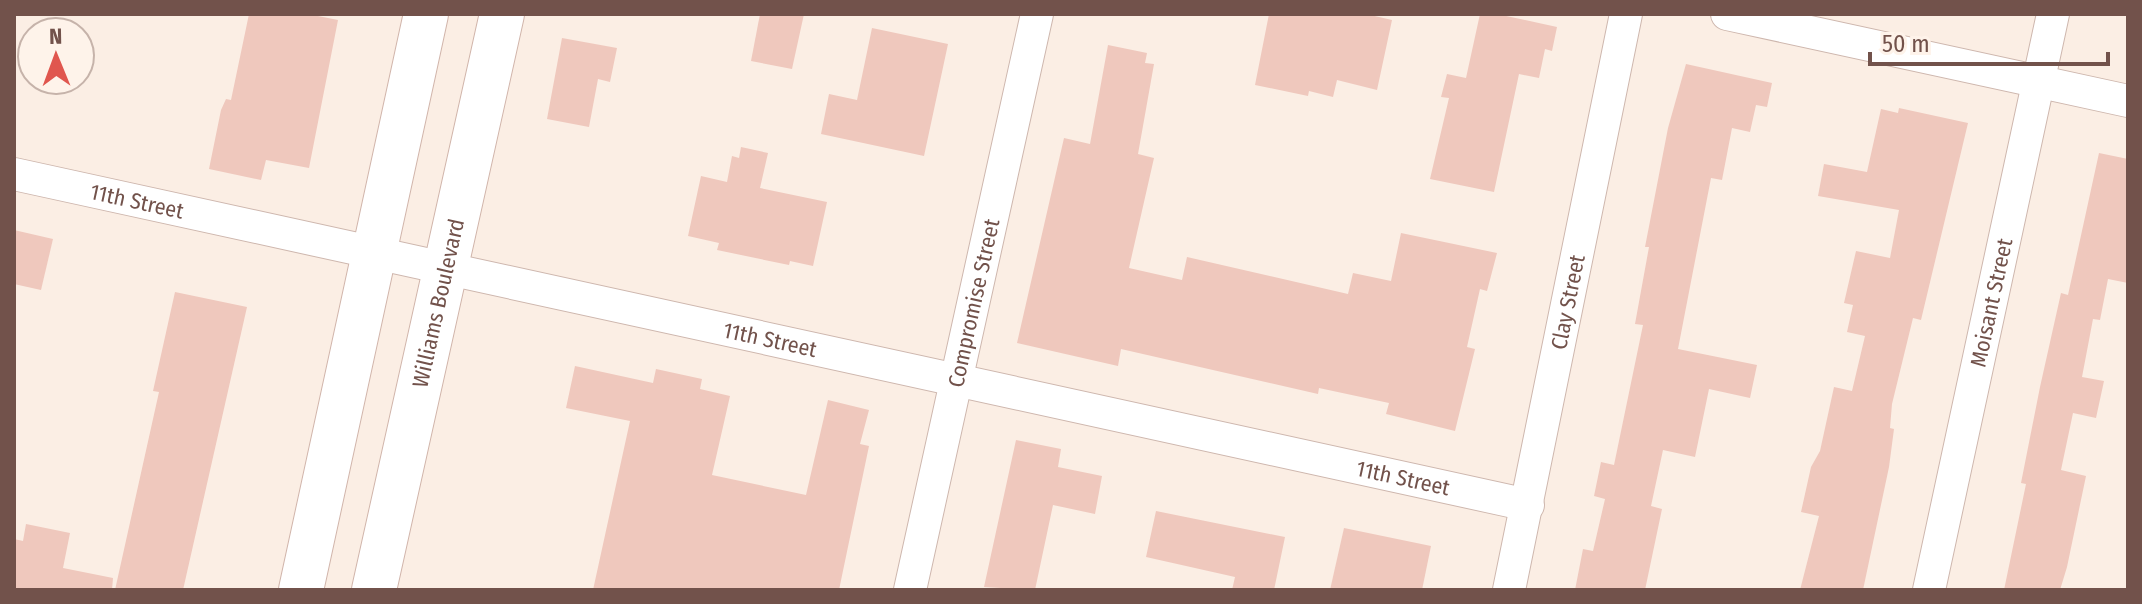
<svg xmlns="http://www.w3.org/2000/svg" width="2142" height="604" font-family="'Fira Sans Condensed',sans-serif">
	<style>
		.building { fill: #efc8bd }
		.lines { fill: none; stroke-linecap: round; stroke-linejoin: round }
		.minor-casing { stroke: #ceb7ae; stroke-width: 34 }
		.secondary-casing { stroke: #d1b5ab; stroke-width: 46 }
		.minor { stroke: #fff; stroke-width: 32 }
		.secondary { stroke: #fff; stroke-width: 44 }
		.labels { text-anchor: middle; stroke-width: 7; stroke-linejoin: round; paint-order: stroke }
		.street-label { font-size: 22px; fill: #72524b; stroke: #fef3ea }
	</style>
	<rect width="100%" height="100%" fill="#fbeee4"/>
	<g class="building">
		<path d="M249 14H308L338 20 309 168 266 160 261 180 209 169 221 110 226 99 231 100Z"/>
		<path d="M760 14H804L792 69 751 61Z"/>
		<path d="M1269 14H1366L1392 20 1377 90 1337 80 1333 97 1309 91 1308 96 1255 85Z"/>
		<path d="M1480 14H1497L1557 27 1552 51 1545 49 1539 78 1519 74 1494 192 1430 179 1449 98 1441 97 1447 74 1466 78Z"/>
		<path d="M872 28 948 44 924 156 821 134 829 94 857 100Z"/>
		<path d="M562 38 617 48 610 82 598 79 589 127 547 119Z"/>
		<path d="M1108 45 1147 53 1145 63 1154 64 1138 154 1154 158 1129 268 1182 280 1187 257 1348 294 1353 273 1391 281 1401 233 1497 253 1487 291 1480 289 1467 347 1475 349 1455 431 1386 414 1389 403 1319 388 1318 394 1121 349 1118 366 1017 343 1064 138 1090 144Z"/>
		<path d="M1686 64 1772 83 1767 107 1756 105 1750 132 1732 128 1722 180 1711 178 1678 349 1757 365 1750 398 1709 389 1695 457 1663 450 1651 506 1662 509 1645 590H1575L1583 549 1593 551 1605 499 1594 496 1601 462 1614 465 1643 325 1635 324 1649 247H1645L1668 128Z"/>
		<path d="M1899 108 1968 123 1921 320 1913 318 1892 404 1890 428 1894 429 1889 467 1863 590H1800L1819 516 1801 512 1811 467 1820 451 1834 387 1852 391 1865 336 1847 332 1853 305 1844 303 1856 251 1890 258 1899 210 1818 196 1824 164 1867 172 1881 109 1898 113Z"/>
		<path d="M741 147 768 153 760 188 827 202 813 266 790 261 789 265 717 250 719 243 688 236 701 176 727 182 732 156 739 158Z"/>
		<path d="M2099 153 2128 159V283L2108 279 2100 320 2093 319 2082 377 2104 381 2096 418 2073 413 2061 470 2086 476 2067 567 2060 590H2004L2026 484 2021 483 2040 387 2061 293 2068 295Z"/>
		<path d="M14 230 53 239 41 290 14 284Z"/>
		<path d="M175 292 247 307 183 590H115L159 392 153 391Z"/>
		<path d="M575 366 653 383 656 369 702 379 700 389 730 396 712 475 806 495 828 400 869 410 860 444 869 446 839 590H593L630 421 566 408Z"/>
		<path d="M1016 440 1061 449 1058 467 1102 476 1095 514 1053 505 1035 590 984 587Z"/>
		<path d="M1156 511 1285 537 1274 590H1232L1235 577 1146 557Z"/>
		<path d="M26 524 70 533 63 568 113 578 112 590H14V539L23 541Z"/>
		<path d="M1344 528 1431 546 1422 590H1330Z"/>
	</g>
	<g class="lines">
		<g class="minor-casing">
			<g id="minor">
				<path d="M1727 14 2128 101"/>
				<path id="s1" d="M14 174 1528 505"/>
				<path id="s2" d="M910 590 1037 14"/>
				<path id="s3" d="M1509 590 1626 14"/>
				<path id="s4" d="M1929 590 2053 14"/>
			</g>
		</g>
		<g class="secondary-casing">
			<g id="secondary">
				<path d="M301 590 426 14"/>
				<path id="s5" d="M374 590 502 14"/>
			</g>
		</g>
		<use href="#minor" class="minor"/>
		<use href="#secondary" class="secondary"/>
	</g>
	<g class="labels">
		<g class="street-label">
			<text dy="8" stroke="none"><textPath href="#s1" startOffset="126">11th Street</textPath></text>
			<text dy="8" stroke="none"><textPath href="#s5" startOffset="294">Williams Boulevard</textPath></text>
			<text dy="8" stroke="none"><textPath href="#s2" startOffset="294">Compromise Street</textPath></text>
			<text dy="8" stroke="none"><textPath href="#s3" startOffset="294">Clay Street</textPath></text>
			<text dy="8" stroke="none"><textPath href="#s4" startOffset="294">Moisant Street</textPath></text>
			<text dy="8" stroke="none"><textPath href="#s1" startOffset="774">11th Street</textPath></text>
			<text dy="8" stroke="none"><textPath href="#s1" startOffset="1422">11th Street</textPath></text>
		</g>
	</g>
	<rect width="2142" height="604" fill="none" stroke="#72524b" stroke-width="32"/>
	<g transform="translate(56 56) rotate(359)"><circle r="38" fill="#fef3ea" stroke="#c6b3aa" stroke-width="2"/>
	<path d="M0-6L14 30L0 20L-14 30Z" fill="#e0564e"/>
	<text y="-12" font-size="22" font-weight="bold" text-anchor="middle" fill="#72524b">N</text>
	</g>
	<path d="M1870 52v12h238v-12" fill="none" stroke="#72524b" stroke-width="4"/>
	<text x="1882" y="52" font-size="24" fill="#72524b" stroke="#fef3ea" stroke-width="6" paint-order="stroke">50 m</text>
</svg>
